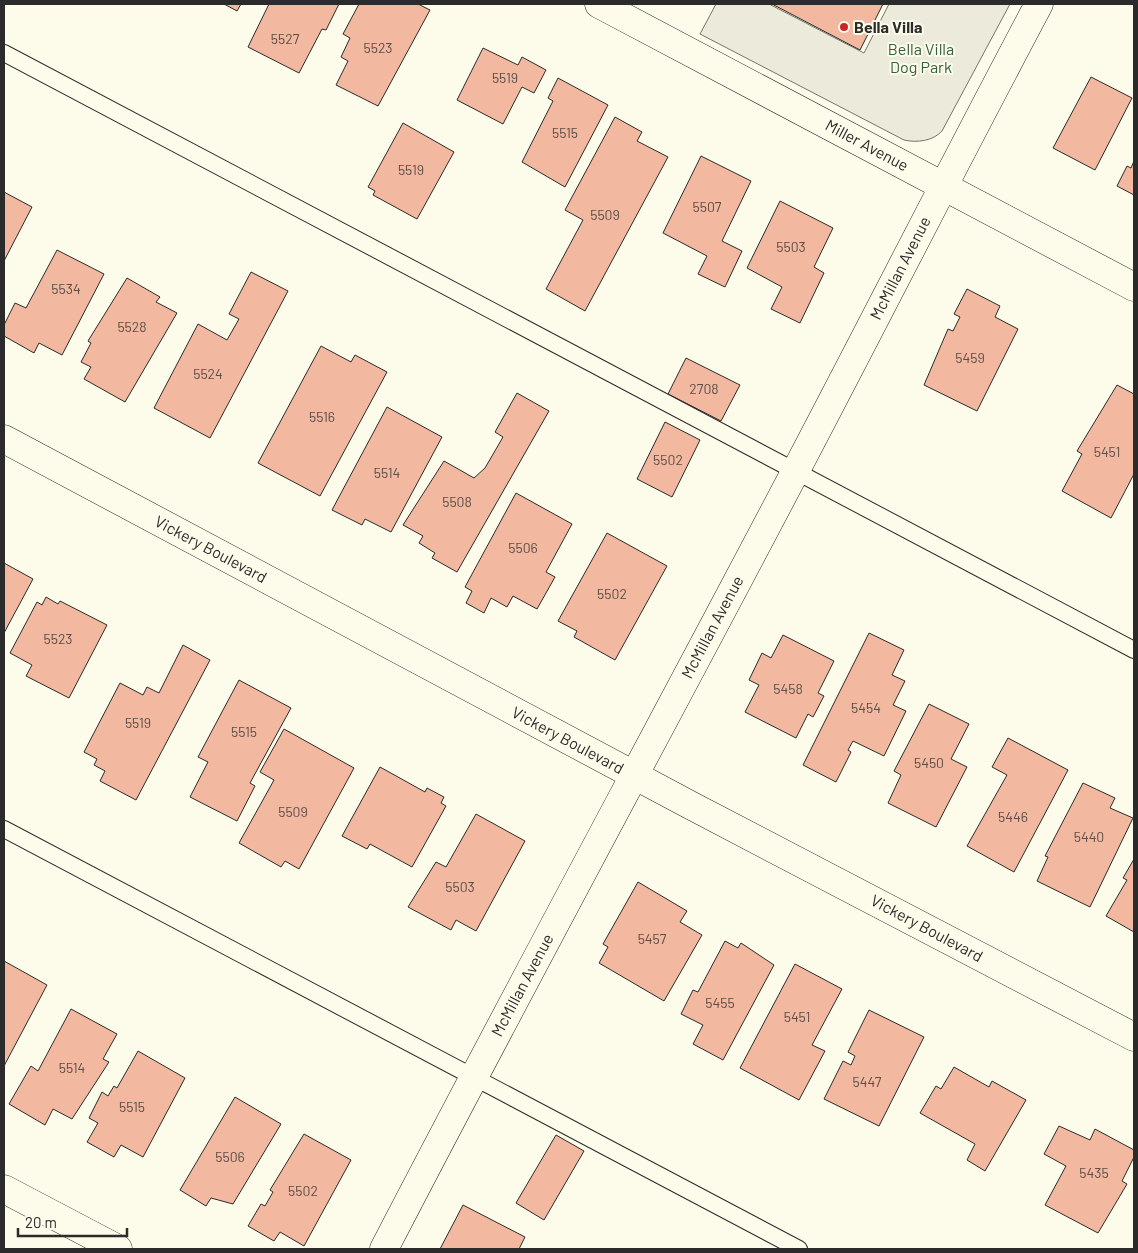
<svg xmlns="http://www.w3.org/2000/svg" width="1138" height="1253" font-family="Barlow,sans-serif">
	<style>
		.green { fill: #ecebdb; stroke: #74746e }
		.building { fill: #f2b8a0; stroke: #2b2b2b }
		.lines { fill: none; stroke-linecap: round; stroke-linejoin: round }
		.service-casing { stroke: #2b2b2b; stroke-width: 18 }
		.minor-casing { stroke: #2b2b2b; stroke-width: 29 }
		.tertiary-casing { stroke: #2b2b2b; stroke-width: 29 }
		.service { stroke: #fdfbea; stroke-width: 16 }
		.minor { stroke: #fdfbea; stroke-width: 28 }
		.tertiary { stroke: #fdfbea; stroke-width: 28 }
		.poi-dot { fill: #c62828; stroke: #fdfbea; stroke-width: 2 }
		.labels { text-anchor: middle; stroke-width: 4; stroke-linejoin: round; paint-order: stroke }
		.number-label { font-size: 14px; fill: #5d4e48 }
		.poi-label { font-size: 16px; font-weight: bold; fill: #2b2b2b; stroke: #fdfbea; text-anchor: start }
		.park-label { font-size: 16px; fill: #34623c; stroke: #fdfbea }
		.street-label { font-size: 16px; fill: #2b2b2b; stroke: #fdfbea }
	</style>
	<rect width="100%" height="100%" fill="#fdfbea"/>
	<path class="green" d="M716 4H769L864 53 889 4H1010L942 131C933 141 917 143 904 140L700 34Z"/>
	<g class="building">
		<path d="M224 4H241L237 11Z"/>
		<path d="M269 4H339L326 30 322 29 299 73 248 47Z"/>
		<path d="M359 4H418L430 10 378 106 336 85 348 61 341 57 350 38 343 34Z"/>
		<path d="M772 4H883L860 50Z"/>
		<path d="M483 48 518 65 522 57 546 70 534 93 522 87 503 124 457 100Z"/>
		<path d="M1091 77 1132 98 1095 170 1053 148Z"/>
		<path d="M558 78 608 105 565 187 522 162 553 101 548 98Z"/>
		<path d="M615 117 642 132 637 141 668 157 585 311 546 289 583 220 565 210Z"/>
		<path d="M403 123 454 152 417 219 373 195 375 191 368 187Z"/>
		<path d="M701 156 751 181 722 241 742 251 725 287 698 274 707 256 663 233Z"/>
		<path d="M1134 161V195L1117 186 1127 166 1131 168Z"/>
		<path d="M4 192 32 207 4 261Z"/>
		<path d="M780 201 833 228 814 267 824 273 800 323 771 309 782 287 747 268Z"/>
		<path d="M57 250 104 274 62 355 39 343 34 353 4 336V325L15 303 26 308Z"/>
		<path d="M251 272 288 291 210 438 154 408 198 324 227 340 239 319 229 314Z"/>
		<path d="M127 278 160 297 156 302 177 313 125 402 84 379 91 367 81 362 91 343 88 341Z"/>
		<path d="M967 289 1000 306 995 317 1018 329 977 411 924 385 948 329 953 331 960 317 954 314Z"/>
		<path d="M321 346 351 362 355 355 387 372 320 496 258 463Z"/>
		<path d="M686 358 740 385 721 421 668 394Z"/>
		<path d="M1117 385 1134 394V474L1111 518 1062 491 1082 454 1077 451Z"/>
		<path d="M517 393 549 411 457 572 432 558 435 553 419 543 423 536 403 525 444 461 474 478 485 468 503 437 495 432Z"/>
		<path d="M387 407 442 437 391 532 365 519 362 525 332 510Z"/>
		<path d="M665 422 700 440 672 497 637 479Z"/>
		<path d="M516 493 572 524 546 572 555 577 537 609 513 596 507 607 491 598 484 613 466 603 472 591 465 587Z"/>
		<path d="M607 533 667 566 615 660 574 637 577 631 558 621Z"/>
		<path d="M4 563 33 579 4 633Z"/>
		<path d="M46 597 58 604 60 601 107 625 69 698 26 676 32 665 10 653 37 602 42 605Z"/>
		<path d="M869 633 904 650 892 675 905 681 893 705 906 711 884 756 853 741 848 750 851 752 836 782 803 765Z"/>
		<path d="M783 635 834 661 818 693 824 696 813 717 808 714 796 738 745 712 759 685 749 680 762 653 771 658Z"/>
		<path d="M183 645 210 660 136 800 100 781 105 771 94 765 97 759 84 752 120 683 143 695 147 687 159 693Z"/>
		<path d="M239 680 291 708 250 783 255 786 237 821 190 797 208 762 198 757Z"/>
		<path d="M929 704 969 724 951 759 967 767 936 827 888 803 901 775 894 771Z"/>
		<path d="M284 729 354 768 299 869 285 861 281 867 239 843 274 780 260 772Z"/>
		<path d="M1008 738 1068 770 1014 872 967 846 1007 775 992 767Z"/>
		<path d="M380 767 425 792 427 788 444 797 441 803 446 806 412 867 370 844 367 849 342 836Z"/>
		<path d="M1083 783 1115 798 1110 808 1133 818 1090 907 1037 881 1048 857 1045 856Z"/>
		<path d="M476 814 525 841 476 931 456 920 451 930 408 907 436 862 446 867Z"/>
		<path d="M1134 859V932L1106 916 1127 880 1123 878Z"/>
		<path d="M638 882 687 911 680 922 702 935 664 1001 599 963 608 947 603 944Z"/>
		<path d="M725 941 738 948 741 943 774 965 723 1060 693 1044 703 1025 681 1014 693 990 698 992Z"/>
		<path d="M4 961 47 985 4 1066Z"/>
		<path d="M795 964 842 989 812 1045 825 1051 799 1100 740 1068Z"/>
		<path d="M71 1009 117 1034 103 1059 109 1062 72 1119 53 1109 45 1125 9 1104 31 1066 38 1071Z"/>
		<path d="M869 1010 924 1037 879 1126 824 1099 843 1061 851 1065 855 1056 848 1052Z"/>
		<path d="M138 1051 185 1078 143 1157 121 1145 114 1157 87 1142 98 1123 89 1118 102 1092 108 1096 114 1086 117 1088Z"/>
		<path d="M954 1067 989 1087 992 1081 1026 1100 985 1171 967 1160 975 1144 920 1113 936 1086 941 1089Z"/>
		<path d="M235 1097 281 1124 233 1204 211 1198 206 1206 180 1190Z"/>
		<path d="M1059 1126 1090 1140 1095 1129 1134 1150V1157L1122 1181 1127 1184 1098 1233 1045 1205 1066 1166 1044 1154Z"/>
		<path d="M304 1134 351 1160 304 1246 280 1232 274 1241 248 1226 261 1204 265 1206 273 1192 270 1190Z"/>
		<path d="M556 1135 584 1151 544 1220 516 1203Z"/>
		<path d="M463 1205 525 1237 519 1249H440Z"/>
	</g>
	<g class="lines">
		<g class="service-casing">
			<g id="service">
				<path d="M4 53C382 249 756 453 1134 650"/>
				<path d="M4 829 799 1249"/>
			</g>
		</g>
		<g class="minor-casing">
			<g id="minor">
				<path d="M599 4 1134 287"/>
				<path d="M4 439 692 806 1134 1037"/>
				<path d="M4 1189 118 1249"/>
			</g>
		</g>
		<g class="tertiary-casing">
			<path id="tertiary" d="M384 1249C518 990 658 733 794 474 876 318 956 160 1039 4"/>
		</g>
		<use href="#service" class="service"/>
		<use href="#minor" class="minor"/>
		<use href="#tertiary" class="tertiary"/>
	</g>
	<circle class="poi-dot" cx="844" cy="27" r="5"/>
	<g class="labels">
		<g class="number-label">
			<text x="285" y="44">5527</text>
			<text x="378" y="53">5523</text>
			<text x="505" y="83">5519</text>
			<text x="565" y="138">5515</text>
			<text x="411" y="175">5519</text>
			<text x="707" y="212">5507</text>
			<text x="605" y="220">5509</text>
			<text x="791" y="252">5503</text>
			<text x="66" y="294">5534</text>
			<text x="132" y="332">5528</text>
			<text x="970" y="363">5459</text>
			<text x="208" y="379">5524</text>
			<text x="704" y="394">2708</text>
			<text x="322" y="422">5516</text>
			<text x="1107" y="457">5451</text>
			<text x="668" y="465">5502</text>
			<text x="387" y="478">5514</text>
			<text x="457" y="507">5508</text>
			<text x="523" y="553">5506</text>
			<text x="612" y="599">5502</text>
			<text x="58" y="644">5523</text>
			<text x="788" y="694">5458</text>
			<text x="866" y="713">5454</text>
			<text x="138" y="728">5519</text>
			<text x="244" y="737">5515</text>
			<text x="929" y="768">5450</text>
			<text x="293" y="817">5509</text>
			<text x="1013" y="822">5446</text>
			<text x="1089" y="842">5440</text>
			<text x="460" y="892">5503</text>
			<text x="652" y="944">5457</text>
			<text x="720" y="1008">5455</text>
			<text x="797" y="1022">5451</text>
			<text x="72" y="1073">5514</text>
			<text x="867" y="1087">5447</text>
			<text x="132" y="1112">5515</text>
			<text x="230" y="1162">5506</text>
			<text x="1094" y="1178">5435</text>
			<text x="303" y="1196">5502</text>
		</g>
		<g class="poi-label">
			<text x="854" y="33">Bella Villa</text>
		</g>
		<g class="park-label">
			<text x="921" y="55">Bella Villa<tspan x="921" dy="18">Dog Park</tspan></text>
		</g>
		<g class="street-label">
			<text transform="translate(867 145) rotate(28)" y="6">Miller Avenue</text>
			<text transform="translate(900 268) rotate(-63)" y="6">McMillan Avenue</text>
			<text transform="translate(211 549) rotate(28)" y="6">Vickery Boulevard</text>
			<text transform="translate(712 627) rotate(-62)" y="6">McMillan Avenue</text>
			<text transform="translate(568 740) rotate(28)" y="6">Vickery Boulevard</text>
			<text transform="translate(927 928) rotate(28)" y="6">Vickery Boulevard</text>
			<text transform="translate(522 985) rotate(-62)" y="6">McMillan Avenue</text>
		</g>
	</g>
	<rect width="1138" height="1253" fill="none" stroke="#2b2b2b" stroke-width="10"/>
	<path d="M18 1228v8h109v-8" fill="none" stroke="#2b2b2b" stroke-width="2.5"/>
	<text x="25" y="1228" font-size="15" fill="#2b2b2b" stroke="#fdfbea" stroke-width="4" paint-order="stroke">20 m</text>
</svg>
